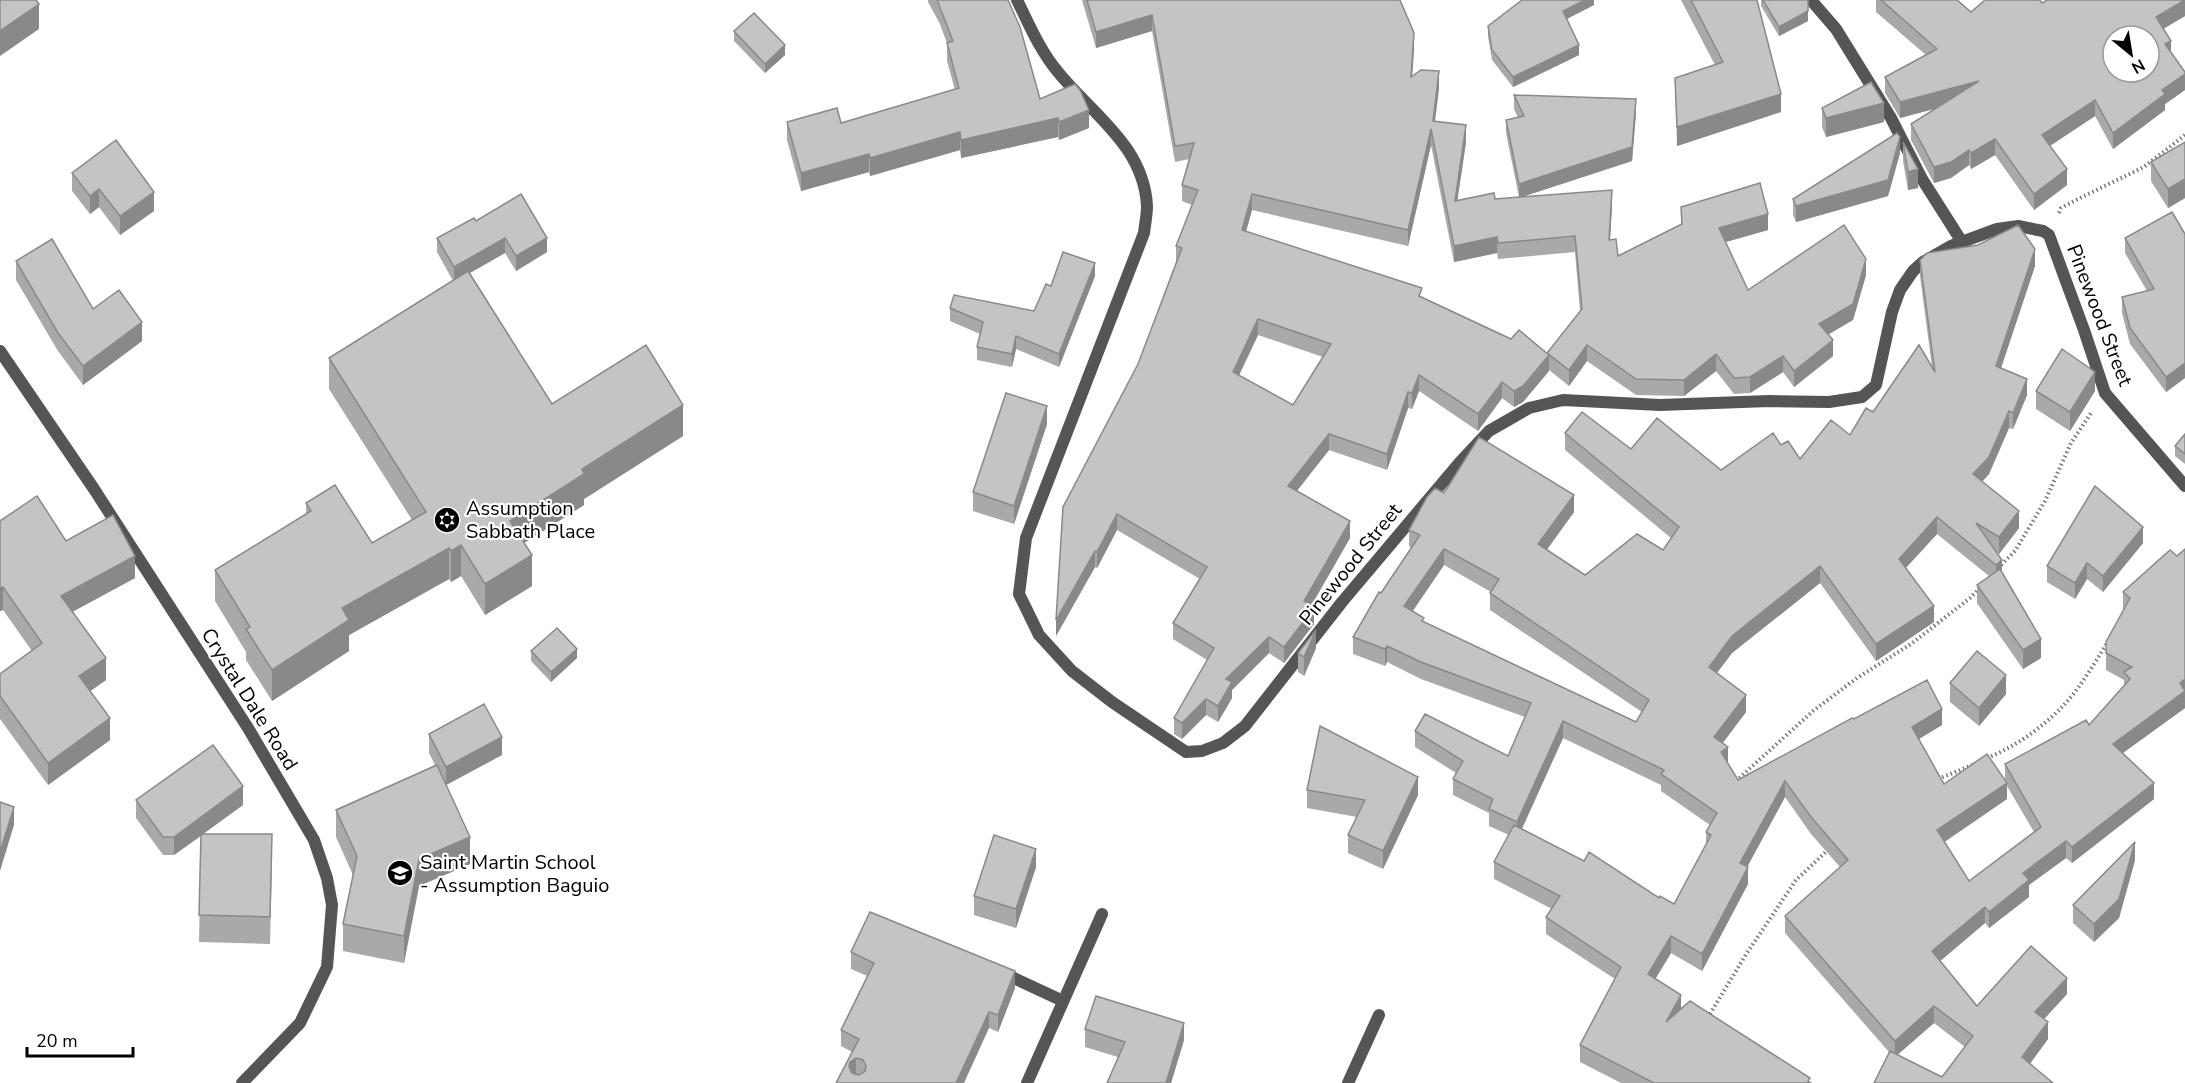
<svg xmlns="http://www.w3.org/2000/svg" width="2185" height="1083" font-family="'Nunito Sans',sans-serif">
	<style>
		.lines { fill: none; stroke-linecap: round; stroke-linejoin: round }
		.path { stroke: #777; stroke-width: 4; stroke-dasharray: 1.5 3; stroke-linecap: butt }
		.lane { stroke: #555; stroke-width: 12 }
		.street { stroke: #555; stroke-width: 12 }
		.wall { fill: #a9a9a9; fill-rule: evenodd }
		.shaded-wall { fill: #898989 }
		.building { fill: #c4c4c4; stroke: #898989; stroke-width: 1.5; fill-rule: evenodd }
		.labels { text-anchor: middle; stroke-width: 4.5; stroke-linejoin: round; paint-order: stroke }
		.street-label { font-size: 20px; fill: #000; stroke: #fff }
		.poi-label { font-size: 20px; fill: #000; stroke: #fff; text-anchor: start }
	</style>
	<rect width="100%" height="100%" fill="#fff"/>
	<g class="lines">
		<g class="path">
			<path d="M2059 213 2061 208 2078 199 2144 167 2185 135"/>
			<path d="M1998 568 2015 551 2045 501 2071 443 2091 413"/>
			<path d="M1987 758C2015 747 2043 727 2063 706 2081 687 2095 662 2109 640"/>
			<path d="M1938 779 1975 764"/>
			<path d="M1736 781 1813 711 1857 678 1911 644 1970 598 1979 589"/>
			<path d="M1710 1014 1745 956 1796 880 1829 849"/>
		</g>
		<path class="lane" d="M1001 972 1063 1001"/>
		<g class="street">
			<path d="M1017 0C1029 24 1040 51 1058 72 1092 114 1144 146 1147 206 1147 215 1145 224 1144 233L1026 538 1019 594 1039 635 1072 671 1112 702 1186 752 1202 751 1223 743 1245 726 1342 602 1460 462 1489 431 1529 408 1563 400 1660 405 1769 401 1829 402 1862 397 1876 385 1892 312 1900 290 1913 271 1923 262 1951 246 1997 229 2018 226 2043 231 2049 235 2084 330 2105 393 2185 486"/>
			<path d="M1811 0 1836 29 1891 118 1922 179 1962 242"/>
			<path d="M0 351 94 489 248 728 314 840 327 878 332 905 327 967 300 1023 242 1083"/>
			<path d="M1027 1083 1102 914"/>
			<path d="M1348 1083 1379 1015"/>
		</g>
	</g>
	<g class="wall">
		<path d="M928 0H1008L1040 99 1089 128 1059 140 1058 137 961 158 960 150 870 176 869 172 801 191 787 140V122L841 123 955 90 947 61V43L939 22 928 2Z"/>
		<path d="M1082 0H1400L1414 49 1412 76 1439 88 1435 121 1466 142 1457 201 1519 197 1506 133V120L1518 118 1514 109V95L1636 113 1632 161 1522 197 1612 206 1610 240 1618 256 1681 224V207L1768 230 1725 242 1748 290 1866 275 1853 320 1828 334 1833 356 1794 387 1783 372 1750 393 1734 394 1716 371 1684 396 1636 395 1587 361 1569 386 1549 370V371L1523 402 1514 407 1502 398 1478 431 1419 391 1412 409 1408 408 1387 470 1329 450 1297 491 1350 538 1311 606 1314 624 1284 663 1269 653 1232 690V698L1218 722 1206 715 1182 739 1174 734V718L1207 660 1173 639V623L1200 579 1117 530 1097 568 1095 567 1056 636 1138 364 1176 262V246L1192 205 1182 201V185L1189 159 1175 162 1152 31 1096 48ZM1431 145 1454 262 1497 253 1498 259 1575 252 1580 311 1547 353V354L1511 339 1422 297 1246 231 1252 210 1408 246ZM1258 335 1323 357 1293 405 1239 375Z"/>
		<path d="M1594 0V5L1566 19 1579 55 1513 87 1492 60 1488 36V26Z"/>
		<path d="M1681 0H1757L1781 112 1677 146 1675 78 1715 65Z"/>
		<path d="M1761 0H1808V21L1779 36 1761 6Z"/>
		<path d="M1876 0H1957L1971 12 2042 3 2185 0V16L2163 29 2171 52 2185 72V90L2165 104V110L2113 149 2095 116 2050 146 2067 185 2034 210 1995 155 1971 169 1969 165 1951 178 1934 183 1911 140V124L1937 108 1900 118 1885 93V77L1926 55 1876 12Z"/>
		<path d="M734 31 785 55 765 73 734 41Z"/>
		<path d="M1822 108 1884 122 1826 137 1822 127Z"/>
		<path d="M1903 142 1918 188 1908 190 1903 161Z"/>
		<path d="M2185 142V198L2168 208 2151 181V162Z"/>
		<path d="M1900 153 1888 196 1796 222 1793 215V199Z"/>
		<path d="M72 173 154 211 120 235 99 207 90 214 72 191Z"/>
		<path d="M476 221 547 252 516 271 505 253 470 273 552 404 683 436 584 499V505L524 543 532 586 485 615 461 576 451 582 449 579 349 635V651L272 701 246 660V652L215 601V570L306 515V503L372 543 412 520 329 389V358L453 281 437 252V238Z"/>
		<path d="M2185 234V378L2166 392 2130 344 2122 313V297L2147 291 2125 253V238Z"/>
		<path d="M1920 260 2035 266 2001 368 2027 395 2013 429 2009 428 1989 474 1982 482 2019 528 1999 554 1996 552 2002 572 2041 658 2023 669 1977 603V585L1989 576 1937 534 1906 568 1934 622 1876 661 1820 583 1732 653 1717 673 1746 712 1723 743 1728 764 1738 780 1854 719 1942 725 1919 739 1944 784 2005 779V764L2089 725 2124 686V680L2106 670V642L2124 610 2123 609V592L2177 556 2185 549V708L2123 753 2154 799 2072 863 2066 858 2029 885V897L1989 928 1985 923 1940 961 1977 1006 2067 994 2044 1019 2048 1039 2030 1064 2053 1083H1874L1889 1052 1785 933V916L1840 867 1811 834 1785 797 1747 867 1748 884 1702 971 1671 953 1655 979 1681 1009 1811 1083H1621L1580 1062V1045L1615 979 1546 934V917L1552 909 1494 879V862L1509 835 1489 826V813L1453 795V779L1456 773 1415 747V731L1508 756 1525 717 1421 679 1387 662 1385 666 1353 654V637L1412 548 1409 546V530L1444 493 1574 512 1547 550 1585 575 1663 550 1671 538 1565 450V433L1721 470 1781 445 1800 459 1850 435 1873 412 1932 367 1920 276ZM1444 565 1491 592 1490 593V610L1642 712 1636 722 1424 622 1413 611ZM1563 738 1661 785V791L1710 825 1706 832V844L1674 904 1584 861 1522 829ZM2007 786 2034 832 1969 881 1944 842 2007 799ZM1934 1023 1965 1047 1942 1077 1897 1055Z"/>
		<path d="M16 261 93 309 142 341 83 385 58 351 16 280Z"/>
		<path d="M1095 276 1059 367 1016 349 1012 367 977 360V347L980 334 950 321V308L1034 311 1051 286Z"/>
		<path d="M2036 391H2095L2070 431 2036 409Z"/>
		<path d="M1047 424 1014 524 973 511V492Z"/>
		<path d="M2185 434V464L2175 456V446Z"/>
		<path d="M0 521 66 541 135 578 72 612 106 680 90 691 110 740 48 785 0 719V674L32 651 3 610 0 611Z"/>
		<path d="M2143 543 2103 592 2087 579 2075 599 2047 582V566Z"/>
		<path d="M1316 648 1304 676 1298 672V653Z"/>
		<path d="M531 651 577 658 551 682 531 661Z"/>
		<path d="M1950 683 2006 694 1979 726 1950 702Z"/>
		<path d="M429 734 502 755 446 785 470 864 419 886 404 963 343 951V924L353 875 336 837V810L435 765 429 753Z"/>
		<path d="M1307 790 1418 795 1383 869 1348 853V835L1357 817 1307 808Z"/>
		<path d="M136 800 243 805 203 834 272 861 270 944 199 942 201 836 174 855H163L136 818Z"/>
		<path d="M2135 860 2119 918 2094 942 2073 923V905Z"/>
		<path d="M1036 867 1016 928 974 915V896Z"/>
		<path d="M851 952 1015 988 998 1032 989 1028 836 1083 852 1052 841 1046V1030L867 976 851 969Z"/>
		<path d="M1085 1029 1184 1040 1171 1083H1107L1118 1057 1085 1047Z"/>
	</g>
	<g class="shaded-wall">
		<path d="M1585 0H1594V5L1563 21V11Z"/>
		<path d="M2185 0V16L2156 33V17Z"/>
		<path d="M39 4V29L0 56V31Z"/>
		<path d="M1808 11V21L1779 36V27Z"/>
		<path d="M1152 15V31L1096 48V32Z"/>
		<path d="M1414 33V49L1411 93V77Z"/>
		<path d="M2171 41V56L2165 44Z"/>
		<path d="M785 45V55L765 73V64Z"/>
		<path d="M1579 45V55L1513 87V77Z"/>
		<path d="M1439 71V88L1433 137V121Z"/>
		<path d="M2185 74V90L2165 104V110L2113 149V133L2162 90Z"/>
		<path d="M1979 81V97L1900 118V102Z"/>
		<path d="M1781 94V112L1677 146V127Z"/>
		<path d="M1636 99V113L1632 161 1519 198V184Z"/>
		<path d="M2095 100V116L2042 151V135Z"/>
		<path d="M1884 103V122L1826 137V118Z"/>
		<path d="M1089 110V128L1059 140V122Z"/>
		<path d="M1058 118V137L961 158V140Z"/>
		<path d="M1466 125V142L1455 217V201Z"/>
		<path d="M1431 129V145L1408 246V230Z"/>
		<path d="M960 132V150L870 176V158Z"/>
		<path d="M1900 137V153L1888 196 1796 222V206Z"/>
		<path d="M1995 139V155L1971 169V153Z"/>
		<path d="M1969 150V165L1951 178 1934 183V167Z"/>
		<path d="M869 154V172L801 191V173Z"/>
		<path d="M1918 169V188L1908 190V172Z"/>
		<path d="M2067 169V185L2034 210V194Z"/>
		<path d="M2185 179V198L2168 208V189Z"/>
		<path d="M99 189V207L90 214V196Z"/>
		<path d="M1612 190V206L1609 256V240Z"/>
		<path d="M154 192V211L120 235V216Z"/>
		<path d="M1252 194V210L1242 246V230Z"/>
		<path d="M1768 214V230L1719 244V228Z"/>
		<path d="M1497 237V253L1454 262V246Z"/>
		<path d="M505 238V253L454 282V267Z"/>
		<path d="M547 238V252L516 271V256Z"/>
		<path d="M2035 249V266L1996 383V366Z"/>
		<path d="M1866 259V275L1853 320 1819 340V324Z"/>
		<path d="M1095 263V276L1059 367V354Z"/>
		<path d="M1258 319V335L1233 388V372Z"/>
		<path d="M142 322V341L83 385V366Z"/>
		<path d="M1016 336V349L1012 367V354Z"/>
		<path d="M1833 340V356L1794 387V371Z"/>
		<path d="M1587 345V361L1569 386V370Z"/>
		<path d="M1716 354V371L1684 396V380Z"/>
		<path d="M1549 355V371L1523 402 1514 407V391Z"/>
		<path d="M1783 356V372L1750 393V377Z"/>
		<path d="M2185 363V378L2166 392V377Z"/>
		<path d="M2095 372V391L2070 431V412Z"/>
		<path d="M1419 375V391L1412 409V393Z"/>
		<path d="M2027 379V395L2013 429V413Z"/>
		<path d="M1502 382V398L1478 431V414Z"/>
		<path d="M1408 392V408L1387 470V454Z"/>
		<path d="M683 405V436L584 499V505L510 552V521L582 469Z"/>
		<path d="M1047 406V424L1014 524V506Z"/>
		<path d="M2009 411V428L1989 474 1973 491V474Z"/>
		<path d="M1329 434V450L1288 502V486Z"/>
		<path d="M1574 495V512L1538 561V544Z"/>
		<path d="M2019 511V528L1999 554V537Z"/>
		<path d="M1117 514V530L1097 568V552Z"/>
		<path d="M1937 517V534L1899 575V559Z"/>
		<path d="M1350 521V538L1304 618V601Z"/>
		<path d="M2143 527V543L2103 592V576Z"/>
		<path d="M461 545V576L451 582V551Z"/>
		<path d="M449 548V579L349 635V651L272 701V670L342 608Z"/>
		<path d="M1444 549V565L1404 623V606Z"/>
		<path d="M1095 551V567L1056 636V620Z"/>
		<path d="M532 555V586L485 615V584Z"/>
		<path d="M135 556V578L61 618V596Z"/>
		<path d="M2002 560V577L1996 582V565Z"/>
		<path d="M2087 563V579L2075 599V583Z"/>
		<path d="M1820 566V583L1732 653 1709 683V667L1732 636Z"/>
		<path d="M3 587V610L0 611V589Z"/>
		<path d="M1934 606V622L1876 661V644Z"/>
		<path d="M1314 608V624L1284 663V647Z"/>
		<path d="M1316 630V648L1304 676V657Z"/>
		<path d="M1269 637V653L1232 690V698L1218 722V706L1226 679Z"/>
		<path d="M2041 639V658L2023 669V650Z"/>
		<path d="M1387 646V662L1385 666V649Z"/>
		<path d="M577 649V658L551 682V672Z"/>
		<path d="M106 658V680L79 699V676Z"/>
		<path d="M2006 675V694L1979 726V708Z"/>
		<path d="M2185 679V708L2113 760V744Z"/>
		<path d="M1746 695V712L1714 754V737Z"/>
		<path d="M1206 699V715L1182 739V723Z"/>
		<path d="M1942 709V725L1912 743V727Z"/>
		<path d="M110 718V740L48 785V763Z"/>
		<path d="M1563 721V738L1517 839V822Z"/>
		<path d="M502 737V755L446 785V767Z"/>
		<path d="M1728 747V764L1721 752Z"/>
		<path d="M1418 777V795L1383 869V851Z"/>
		<path d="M1785 781V797L1740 880V863Z"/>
		<path d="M2007 783V799L1937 847V830Z"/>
		<path d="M2154 783V799L2072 863V847Z"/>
		<path d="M243 786V805L174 855V837Z"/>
		<path d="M14 807V825L0 871V852Z"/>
		<path d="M470 837V864L419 886 404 963V936L419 859Z"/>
		<path d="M2066 841V858L2029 885V897L1989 928V912L2023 873Z"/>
		<path d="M2135 842V860L2119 918 2094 942V924Z"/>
		<path d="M1036 849V867L1016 928V909Z"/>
		<path d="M1748 867V884L1702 971V954Z"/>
		<path d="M1985 907V923L1932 968V951Z"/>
		<path d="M1671 936V953L1648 991V974Z"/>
		<path d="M1015 971V988L998 1032V1015Z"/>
		<path d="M2067 978V994L2035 1029V1012Z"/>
		<path d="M1681 995V1012L1666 1022Z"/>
		<path d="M1934 1006V1023L1895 1057V1041Z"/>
		<path d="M989 1012V1028L964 1083H956Z"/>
		<path d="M2048 1022V1039L2022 1074V1057Z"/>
		<path d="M1184 1023V1040L1171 1083H1166Z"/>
		<path d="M856 1058V1075L850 1078 849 1067 850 1062Z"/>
	</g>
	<g class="building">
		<path d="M0 0H36L39 4 0 31Z"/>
		<path d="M937 0H1008L1020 27 1040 99 1075 84 1080 90 1089 110 1059 122 1058 118 961 140 960 132 870 158 869 154 801 173 787 122 837 108 841 123 959 88 947 43 953 41Z"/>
		<path d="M1087 0H1400L1414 33 1411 77 1421 70 1439 71 1433 121 1466 125 1455 201 1494 193 1495 199 1612 190 1609 240 1616 239 1618 256 1682 224 1681 207 1760 183 1768 214 1719 228 1748 290 1844 225 1866 259 1853 304 1819 324 1833 340 1794 371 1783 356 1750 377 1734 378 1716 354 1684 380 1636 379 1587 345 1569 370 1547 353 1582 309 1575 236 1498 243 1497 237 1454 246 1431 129 1408 230 1252 194 1242 230 1422 288 1419 296 1511 339 1519 330 1549 355 1523 386 1514 391 1502 382 1478 414 1419 375 1412 393 1408 392 1387 454 1329 434 1288 486 1350 521 1304 601 1314 608 1284 647 1269 637 1226 679 1232 682 1218 706 1206 699 1182 723 1174 718 1214 648 1173 623 1207 567 1117 514 1097 552 1095 551 1056 620 1063 507 1138 364 1182 248 1176 246 1198 190 1182 185 1194 143 1175 146 1152 15 1096 32ZM1258 319 1331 344 1293 405 1233 372Z"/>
		<path d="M1522 0H1585L1563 11 1579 45 1513 77 1492 50 1488 26Z"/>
		<path d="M1691 0H1757L1781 94 1677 127 1675 78 1723 62Z"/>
		<path d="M1763 0H1808V11L1779 27Z"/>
		<path d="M1881 0H1957L1971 12 1985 0H2040L2042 3 2047 0H2185L2156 17 2171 41 2165 44 2185 72V74L2162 90 2165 94 2113 133 2095 100 2042 135 2067 169 2034 194 1995 139 1971 153 1969 150 1951 162 1934 167 1911 124 1979 81 1900 102 1885 77 1937 49ZM2113 36H2149V72H2113Z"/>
		<path d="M754 13 785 45 765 64 734 31Z"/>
		<path d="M1871 82 1884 103 1826 118 1822 108Z"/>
		<path d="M1514 95 1636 99 1632 147 1519 184 1506 120 1524 116Z"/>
		<path d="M1897 133 1900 137 1888 180 1796 206 1793 199Z"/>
		<path d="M116 140 154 192 120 216 99 189 90 196 72 173Z"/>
		<path d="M1903 142 1918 169 1908 172Z"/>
		<path d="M2185 142V179L2168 189 2151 162Z"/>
		<path d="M521 194 547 238 516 256 505 238 454 267 437 238 474 218 476 221Z"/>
		<path d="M2172 212 2185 234V363L2166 377 2130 328 2122 297 2154 289 2125 238Z"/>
		<path d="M2018 225 2035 249 1996 366 2027 379 2013 413 2009 411 1989 457 1973 474 2019 511 1999 537 1976 523 2002 560 1996 565 1937 517 1899 559 1934 606 1876 644 1820 566 1732 636 1709 667 1746 695 1714 737 1728 747 1721 752 1738 780 1852 718 1854 719 1927 680 1942 709 1912 727 1944 784 1987 754 2007 783 1937 830 1969 881 2041 827 2005 764 2086 720 2089 725 2130 679 2124 672 2132 667 2106 653V642L2130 598 2123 592 2170 550 2177 556 2185 549V679L2180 683 2185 691 2113 744 2154 783 2072 847 2066 841 2023 873 2029 880 1989 912 1985 907 1932 951 1977 1006 2031 946 2067 978 2035 1012 2048 1022 2022 1057 2053 1083H1874L1890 1051 1942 1077 1973 1036 1934 1006 1895 1041 1785 916 1848 860 1811 817 1785 781 1740 863 1748 867 1702 954 1671 936 1648 974 1681 995 1666 1022 1690 1001 1810 1078 1808 1081 1811 1083H1654L1580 1045 1621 967 1546 917 1560 896 1494 862 1514 825 1584 861 1589 852 1659 898 1660 896 1674 904 1711 835 1706 832 1717 813 1661 774 1664 770 1563 721 1517 822 1489 809 1493 799 1453 779 1463 761 1415 731 1425 714 1508 756 1531 703 1421 662 1387 646 1385 649 1353 637 1379 592 1381 593 1420 535 1409 530 1427 497 1435 488 1444 493 1479 437 1574 495 1538 544 1585 575 1637 534 1663 550 1679 527 1565 433 1582 412 1631 449 1657 418 1721 470 1773 433 1781 445 1788 441 1800 459 1831 420 1850 435 1866 408 1873 412 1919 345 1935 372 1920 260 1927 253 1978 245ZM1444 549 1499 579 1490 593 1649 700 1636 722 1422 621 1424 618 1404 606Z"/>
		<path d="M52 239 93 309 119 290 142 322 83 366 58 333 16 261Z"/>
		<path d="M1063 252 1095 263 1059 354 1016 336 1012 354 977 347 983 322 950 308 954 295 1034 311 1046 284 1051 286Z"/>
		<path d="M468 271 552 404 646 345 683 405 582 469 584 474 510 521 532 555 485 584 461 545 451 551 449 548 342 608 349 620 272 670 246 629 250 627 215 570 311 511 306 503 335 485 372 543 426 512 329 358Z"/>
		<path d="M2062 349 2095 372 2070 412 2036 391Z"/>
		<path d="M1006 393 1047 406 1014 506 973 492Z"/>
		<path d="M2185 434V454L2175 446Z"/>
		<path d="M2095 486 2143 527 2103 576 2087 563 2075 583 2047 566Z"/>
		<path d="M37 496 66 541 113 515 135 556 61 596 106 658 79 676 110 718 48 763 0 696V674L42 643 3 587 0 589V521Z"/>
		<path d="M2000 569 2041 639 2023 650 1977 585Z"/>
		<path d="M557 628 577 649 551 672 531 651Z"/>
		<path d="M1316 630 1304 657 1298 653Z"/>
		<path d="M1977 651 2006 675 1979 708 1950 683Z"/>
		<path d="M484 704 502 737 446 767 429 734Z"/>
		<path d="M1320 726 1418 777 1383 851 1348 835 1365 800 1307 790Z"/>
		<path d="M213 745 243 786 174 837H163L136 800Z"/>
		<path d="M437 765 470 837 419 859 404 936 343 924 357 856 336 810Z"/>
		<path d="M0 802 14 807 0 852Z"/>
		<path d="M201 834H272L270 917 199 915Z"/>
		<path d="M994 835 1036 849 1016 909 974 896Z"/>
		<path d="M2135 842 2119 899 2094 924 2073 905Z"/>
		<path d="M870 912 1015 971 998 1015 989 1012 956 1083H836L859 1039 841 1030 874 963 851 952ZM856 1058 863 1060 866 1066 865 1071 859 1075 852 1073 849 1067 850 1062Z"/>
		<path d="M1096 996 1184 1023 1166 1083H1107L1125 1042 1085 1029Z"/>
	</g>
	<defs>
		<g id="synagogue-disc" transform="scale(1.35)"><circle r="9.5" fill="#000" stroke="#fff"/><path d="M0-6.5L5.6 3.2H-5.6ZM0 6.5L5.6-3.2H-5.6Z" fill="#fff"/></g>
		<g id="school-disc" transform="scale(1.35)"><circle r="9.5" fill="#000" stroke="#fff"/><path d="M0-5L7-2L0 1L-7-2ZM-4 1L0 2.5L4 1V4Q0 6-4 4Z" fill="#fff"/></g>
	</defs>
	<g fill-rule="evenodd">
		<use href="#synagogue-disc" x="447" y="520"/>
		<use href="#school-disc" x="400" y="873"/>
	</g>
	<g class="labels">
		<g class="street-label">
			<text transform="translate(2100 315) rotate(69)" y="7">Pinewood Street</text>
			<text transform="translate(1350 564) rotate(-51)" y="7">Pinewood Street</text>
			<text transform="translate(250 699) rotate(58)" y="7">Crystal Dale Road</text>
		</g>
		<g class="poi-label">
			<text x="466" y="515">Assumption<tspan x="466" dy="23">Sabbath Place</tspan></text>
			<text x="420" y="869">Saint Martin School<tspan x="420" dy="23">- Assumption Baguio</tspan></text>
		</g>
	</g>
	<g transform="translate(2131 54) rotate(150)"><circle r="28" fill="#ffffff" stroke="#999999" stroke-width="1.5"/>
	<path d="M0-4.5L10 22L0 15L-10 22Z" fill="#000000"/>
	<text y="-9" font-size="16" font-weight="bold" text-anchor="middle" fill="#000000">N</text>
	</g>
	<path d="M27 1047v9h106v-9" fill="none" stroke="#000000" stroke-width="3"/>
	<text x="36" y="1047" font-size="18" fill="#000000" stroke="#ffffff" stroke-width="4.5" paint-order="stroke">20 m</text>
</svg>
